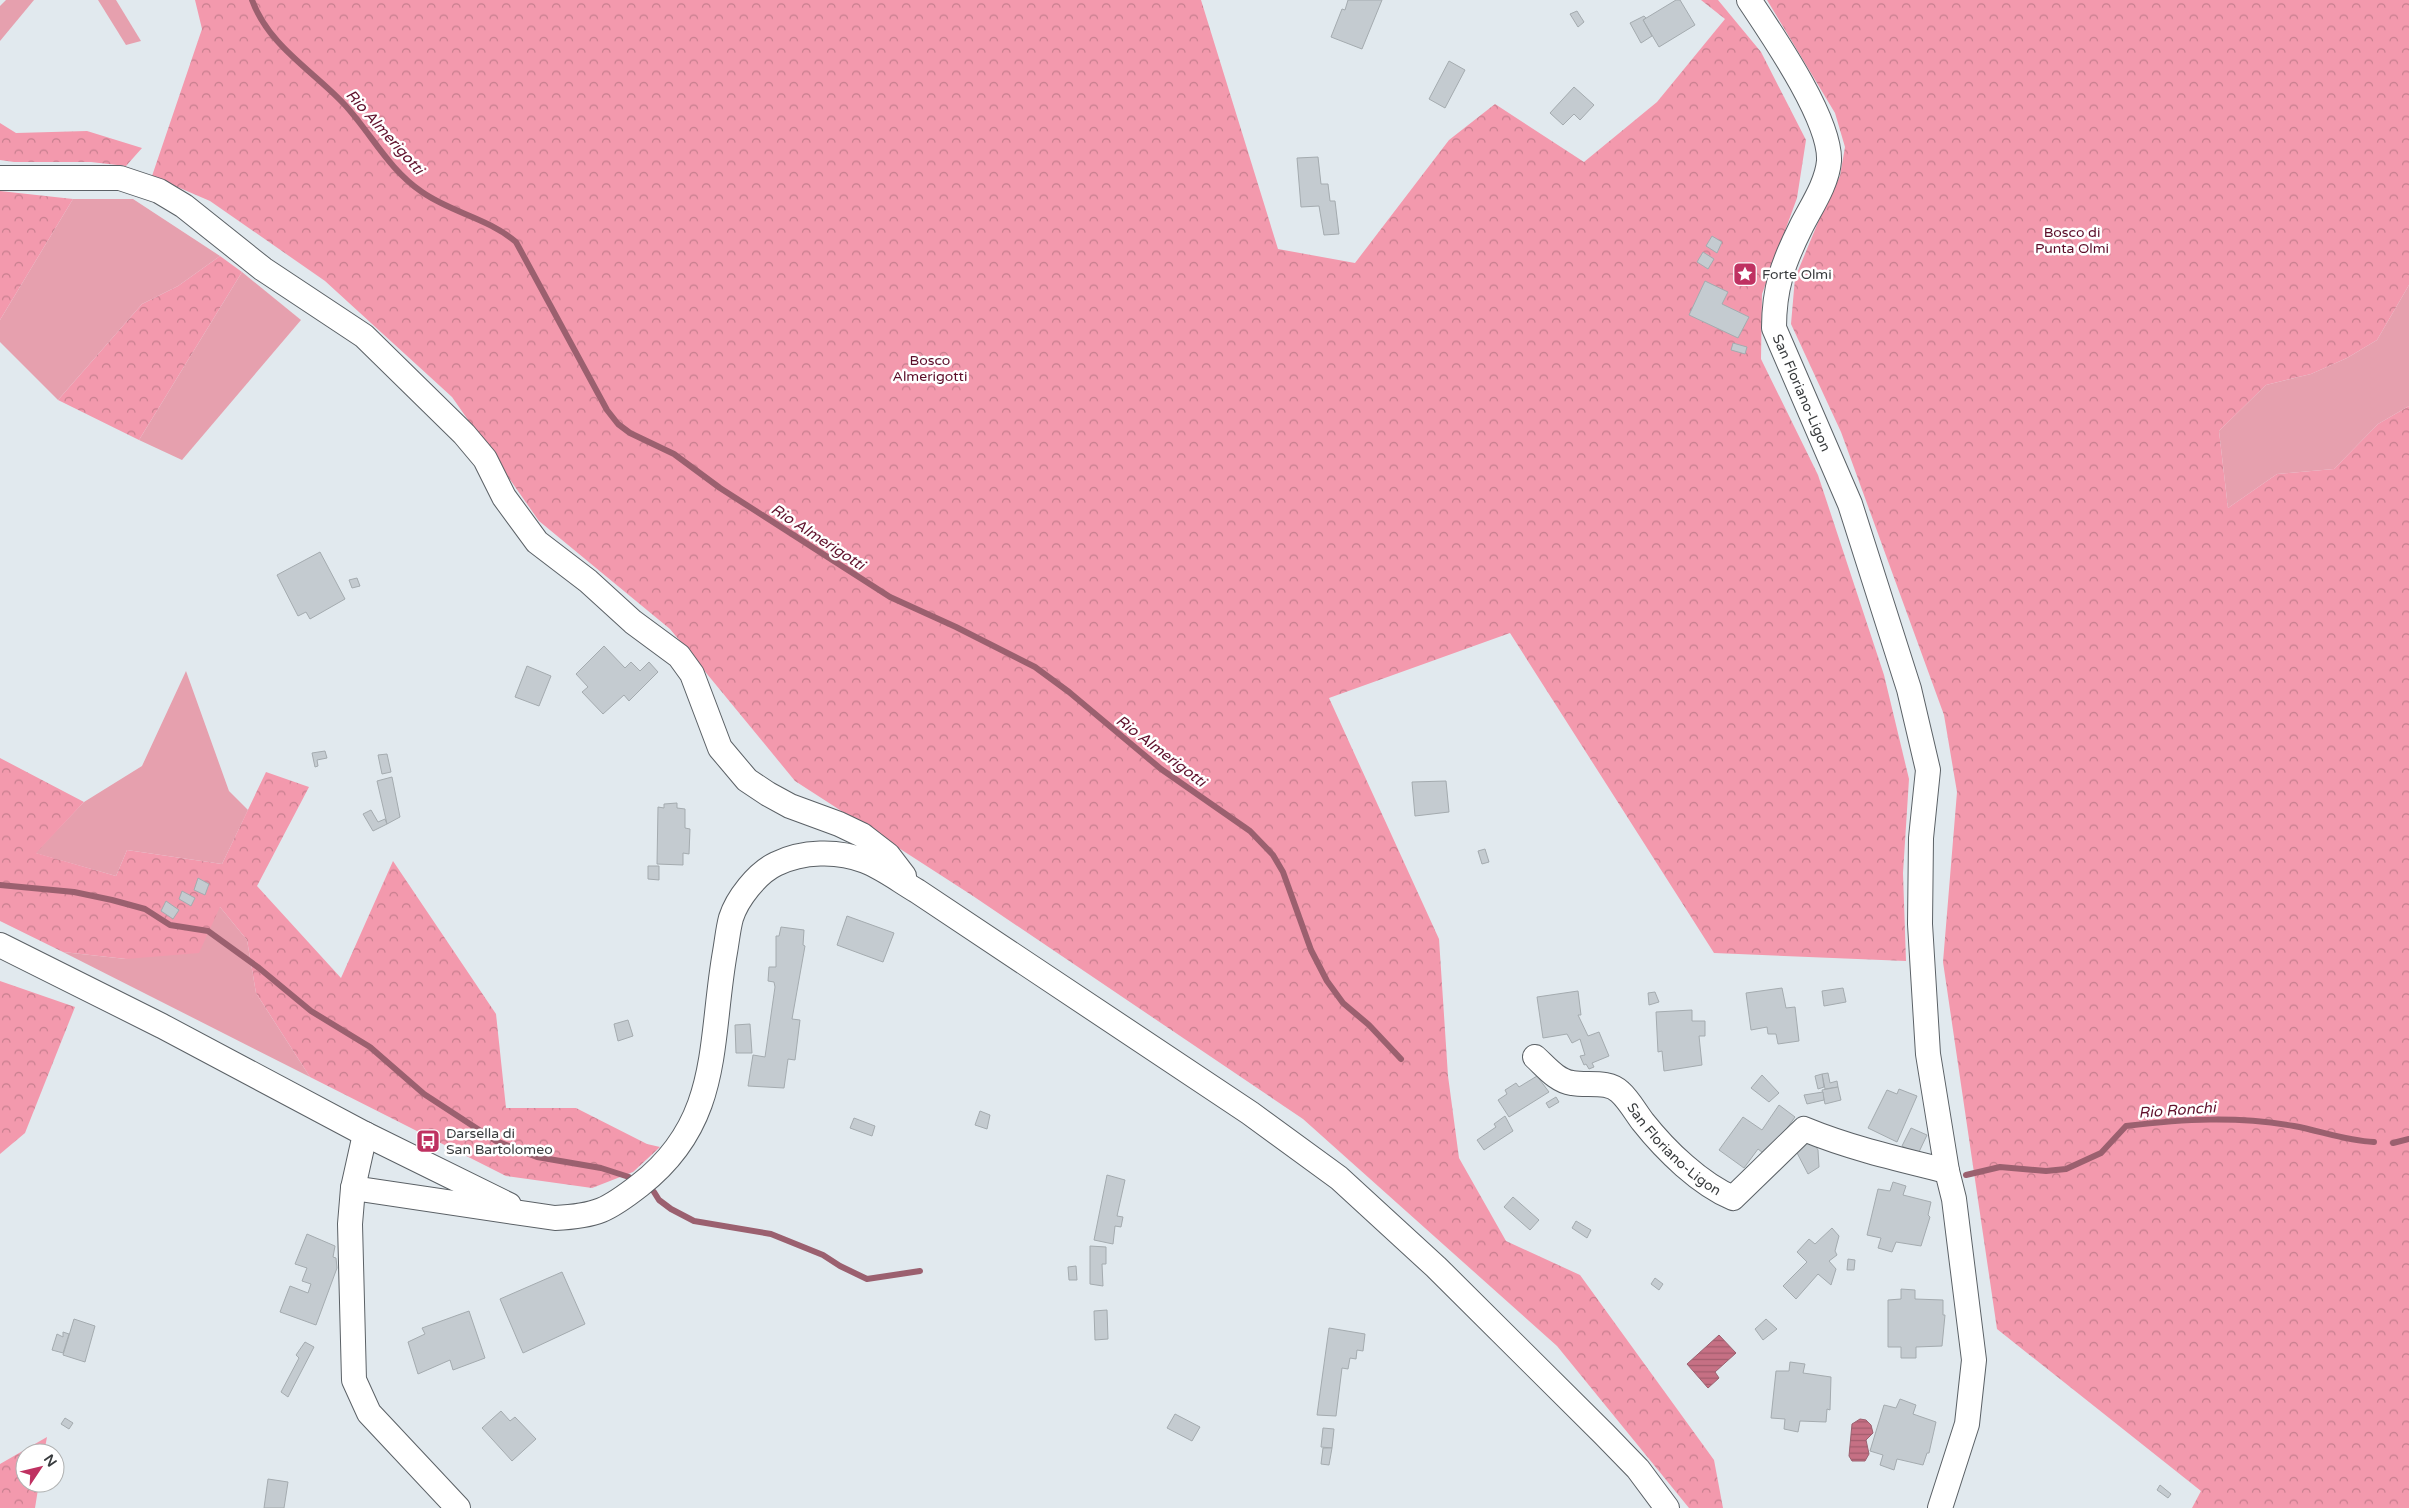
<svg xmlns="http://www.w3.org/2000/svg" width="2409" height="1508" font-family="'Varela Round',sans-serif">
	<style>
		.green { fill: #e6a0ae }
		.forest { fill: url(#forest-crowns) }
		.water { fill: url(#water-rules); stroke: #9b606f }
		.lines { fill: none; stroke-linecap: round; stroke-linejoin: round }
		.stream { stroke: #9b606f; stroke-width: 6 }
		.building { fill: #c4cbd0; stroke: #a4abaf }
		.minor-casing { stroke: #5b6166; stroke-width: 26 }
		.minor { stroke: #fff; stroke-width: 24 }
		.labels { text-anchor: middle; stroke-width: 5; stroke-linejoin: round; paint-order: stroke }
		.park-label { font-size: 14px; fill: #5b0c28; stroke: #fff }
		.poi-label { font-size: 14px; fill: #383b3d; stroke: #fff; text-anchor: start }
		.street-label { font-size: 14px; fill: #383b3d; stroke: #fff }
		.water-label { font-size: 15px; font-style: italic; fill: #60112c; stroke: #fff }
	</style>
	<defs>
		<pattern id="forest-crowns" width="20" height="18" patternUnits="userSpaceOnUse" patternTransform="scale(1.25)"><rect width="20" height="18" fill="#f399ad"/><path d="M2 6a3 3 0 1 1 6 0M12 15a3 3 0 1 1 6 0" fill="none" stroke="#c67e8e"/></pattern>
		<pattern id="water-rules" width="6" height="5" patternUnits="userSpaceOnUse" patternTransform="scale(1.25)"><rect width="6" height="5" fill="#c67084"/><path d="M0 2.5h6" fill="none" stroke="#a25d6d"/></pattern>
	</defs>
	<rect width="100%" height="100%" fill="#e1e9ee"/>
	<g class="green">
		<path d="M6 0H34L0 41V6Z"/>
		<path d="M98 0H116L141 41 126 45Z"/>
		<path d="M73 199H133L220 256 178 286 142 304 58 400 0 342V320Z"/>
		<path d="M242 272 301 320 182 460 139 440Z"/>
		<path d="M2409 285V406L2378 424 2334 469 2277 474 2228 508 2219 431 2266 385 2311 374 2347 358 2377 340Z"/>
		<path d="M186 671 229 791 248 810 222 864 127 850 116 876 35 853 84 802 142 766Z"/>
		<path d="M220 907 247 940 256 993 310 1077 63 952 126 959Z"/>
	</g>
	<g class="forest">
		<path d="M195 0H1201L1278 249 1355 263 1449 140 1495 104 1584 162 1657 102 1725 19 1701 0H1718L1761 52 1806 140 1797 198 1762 294 1761 359 1818 475 1884 675 1909 779 1903 873 1906 961 1714 953 1510 633 1329 698 1439 939 1448 1076 1459 1158 1506 1241 1580 1275 1714 1460 1723 1508H1689L1557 1346 1303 1119 973 896 795 781 670 629 539 521 452 397 325 281 210 201 152 176 202 29Z"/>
		<path d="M1767 0H2409V285L2377 340 2347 358 2311 374 2266 385 2219 431 2228 508 2277 474 2334 469 2378 424 2409 406V1508H2192L2201 1491 1997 1329 1943 962 1957 792 1944 715 1841 432 1791 324 1795 278 1819 220 1840 176 1845 147 1835 113Z"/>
		<path d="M0 123 16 133 87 131 142 148 126 166 91 162H14L0 160Z"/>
		<path d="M0 191 73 199 0 320Z"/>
		<path d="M220 256 242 272 139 440 58 400 142 304 178 286Z"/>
		<path d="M0 758 84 802 36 853 116 876 127 850 222 864 266 772 309 787 257 886 341 978 393 861 496 1014 506 1108H576L647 1144 660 1147 633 1172 592 1188 506 1176 310 1077 256 993 247 940 220 907 199 953 126 959 63 952 0 921Z"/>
		<path d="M0 981 75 1007 25 1133 0 1154Z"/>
		<path d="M47 1437 44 1453H25V1483H39L35 1508H0V1464Z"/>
	</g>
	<g class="water">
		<path d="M1719 1335 1736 1353 1715 1372 1719 1378 1708 1388 1687 1364Z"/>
		<path d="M1860 1419 1866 1420 1871 1425 1873 1433 1866 1440 1869 1454 1865 1461H1852L1849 1456 1852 1424Z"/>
	</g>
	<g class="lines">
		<g class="stream">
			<path d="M252 0C269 46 312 70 344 104 371 133 388 169 422 192 452 213 488 218 516 242L607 410 618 424 630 433 674 454 720 488 890 597 956 627 1035 667 1069 692 1161 769 1250 831 1273 855 1283 872 1311 950 1327 981 1343 1003 1369 1025 1401 1059"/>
			<path d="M0 885 74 892 112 900 145 909 170 925 208 931 259 968 311 1011 370 1047 424 1094 496 1141 537 1157 601 1168 629 1177"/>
			<path d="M2393 1143 2409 1139"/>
			<path d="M1966 1175 2000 1167 2046 1171 2066 1169 2101 1153 2126 1126C2184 1119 2236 1116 2294 1126 2321 1131 2346 1141 2374 1142"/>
			<path d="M654 1192 659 1200 671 1209 694 1221 771 1234 823 1255 840 1266 867 1279 920 1271"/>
		</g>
	</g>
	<g class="building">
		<path d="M1348 0H1382L1362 49 1331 37 1342 9 1345 10Z"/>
		<path d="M1676 0H1680L1695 25 1659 47 1643 20Z"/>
		<path d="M1577 11 1584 22 1578 27 1570 14Z"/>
		<path d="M1644 16 1646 18 1643 20 1652 36 1641 43 1630 23Z"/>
		<path d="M1449 61 1465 70 1445 108 1429 99Z"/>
		<path d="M1574 87 1594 105 1580 120 1574 114 1563 125 1550 113Z"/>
		<path d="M1318 157 1321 184H1328L1330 201H1335L1339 234 1324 235 1319 206 1301 207 1297 158Z"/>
		<path d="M1712 236 1722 242 1717 253 1706 246Z"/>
		<path d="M1703 252 1714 259 1708 269 1697 262Z"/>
		<path d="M1705 281 1728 292 1722 304 1749 317 1738 338 1689 315Z"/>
		<path d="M1733 343 1747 347 1745 354 1731 350Z"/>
		<path d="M320 552 345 599 310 619 306 612 298 616 277 575Z"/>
		<path d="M357 578 360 586 352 588 349 580Z"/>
		<path d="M604 646 625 668 631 662 640 671 649 662 658 672 629 701 624 695 603 714 582 692 588 687 576 674Z"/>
		<path d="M527 666 551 676 539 706 515 697Z"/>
		<path d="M325 751 327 758 317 760 318 766 315 767 312 753Z"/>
		<path d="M387 754 391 772 382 774 378 755Z"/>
		<path d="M392 777 400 817 387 824 377 781Z"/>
		<path d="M1446 781 1449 812 1415 816 1412 782Z"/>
		<path d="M677 803V808L685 809V828L690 829 689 854 683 853V865L657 864 658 807 664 808V804Z"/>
		<path d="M371 810 378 822 385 819 387 824 373 831 363 814Z"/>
		<path d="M1485 849 1489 862 1482 864 1478 851Z"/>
		<path d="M648 866H659V880L648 879Z"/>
		<path d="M198 878 209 884 205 895 194 890Z"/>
		<path d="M182 891 195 898 191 906 179 899Z"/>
		<path d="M166 901 179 910 173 919 161 911Z"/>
		<path d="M847 916 894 933 883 962 837 945Z"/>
		<path d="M781 927 804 930 803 945 805 946 792 1019 800 1020 795 1060 788 1059 784 1088 748 1086 753 1055 765 1057 775 987 774 982 768 981 769 967H776V936H779Z"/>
		<path d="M1782 988 1786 1008 1795 1007 1799 1041 1778 1044 1776 1034H1768L1767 1027 1751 1030 1746 993Z"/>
		<path d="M1843 988 1846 1002 1824 1006 1822 991Z"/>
		<path d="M1578 991 1581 1015H1578L1588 1036 1599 1032 1609 1056 1592 1063 1594 1067 1589 1069 1586 1064 1584 1065 1580 1056 1585 1055 1580 1039 1572 1043 1567 1034 1543 1038 1537 997Z"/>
		<path d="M1655 992 1659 1002 1649 1005 1648 993Z"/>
		<path d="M1692 1010V1021H1705V1036H1699L1702 1065 1664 1071 1662 1051 1658 1052 1656 1012Z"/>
		<path d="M628 1020 633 1036 618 1041 614 1024Z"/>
		<path d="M750 1024 752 1053H736L735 1025Z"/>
		<path d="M1828 1073 1830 1083 1837 1081 1838 1087 1825 1089 1822 1074Z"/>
		<path d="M1822 1074 1824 1087 1818 1089 1815 1076Z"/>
		<path d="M1762 1075 1779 1093 1769 1102 1751 1088Z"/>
		<path d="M1537 1076 1549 1092 1509 1117 1498 1100 1507 1094 1505 1090 1516 1083 1519 1087Z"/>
		<path d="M1838 1087 1841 1100 1825 1104 1822 1090Z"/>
		<path d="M1899 1089 1917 1096 1897 1142 1868 1128 1887 1090 1897 1094Z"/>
		<path d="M1823 1092 1824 1100 1807 1104 1804 1095Z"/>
		<path d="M1556 1097 1559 1102 1549 1108 1546 1103Z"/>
		<path d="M1779 1105 1795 1117 1767 1156 1758 1149 1744 1168 1719 1150 1743 1117 1762 1130Z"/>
		<path d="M980 1111 990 1115 987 1129 975 1125Z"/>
		<path d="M1505 1116 1513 1131 1484 1150 1477 1140 1496 1127 1494 1124Z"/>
		<path d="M854 1118 875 1126 872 1136 850 1128Z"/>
		<path d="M1911 1128 1927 1135 1918 1154 1902 1146Z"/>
		<path d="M1809 1141 1813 1142 1818 1150 1819 1167 1808 1174 1795 1149Z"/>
		<path d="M1107 1175 1125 1180 1117 1216 1123 1217 1121 1227 1115 1226 1113 1244 1094 1240Z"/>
		<path d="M1893 1182 1906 1186 1903 1195 1931 1202 1928 1215 1930 1217 1921 1246 1896 1242 1892 1252 1878 1248 1881 1238 1867 1235 1878 1189 1890 1191Z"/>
		<path d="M1513 1197 1539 1220 1530 1230 1504 1207Z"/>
		<path d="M1576 1221 1591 1230 1587 1238 1572 1228Z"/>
		<path d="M1832 1228 1839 1236 1835 1251 1837 1255 1829 1261 1836 1269 1831 1285 1818 1274 1796 1299 1783 1286 1807 1262 1797 1252 1809 1239 1815 1244Z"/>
		<path d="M307 1234 335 1246 333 1257 336 1258 337 1268 316 1325 280 1312 290 1286 308 1293 311 1284 302 1281 307 1268 295 1264Z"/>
		<path d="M1090 1246 1106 1247V1264H1102L1103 1286 1090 1284Z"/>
		<path d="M1848 1259 1855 1260 1854 1270H1847Z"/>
		<path d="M1076 1266 1077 1280H1069L1068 1267Z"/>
		<path d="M562 1272 585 1324 523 1353 500 1299Z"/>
		<path d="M1655 1278 1663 1284 1659 1290 1651 1284Z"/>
		<path d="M1901 1289 1915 1290V1299L1943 1300V1315H1945L1942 1346 1916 1347V1358H1901V1347H1888V1300L1901 1299Z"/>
		<path d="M1107 1310 1108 1339 1095 1340 1094 1311Z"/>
		<path d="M469 1311 485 1358 453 1370 450 1360 418 1374 408 1342 425 1334 422 1328Z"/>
		<path d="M74 1319 95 1326 85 1362 63 1355Z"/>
		<path d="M1766 1319 1777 1329 1763 1340 1755 1329Z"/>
		<path d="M1329 1328 1365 1334 1363 1351 1357 1350 1356 1359 1350 1358 1348 1369 1342 1368 1336 1416 1317 1415Z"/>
		<path d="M63 1332 69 1334 63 1353 52 1350 57 1334 63 1337Z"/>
		<path d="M305 1342 314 1347 288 1397 281 1392 299 1358 296 1355Z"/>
		<path d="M1790 1362 1805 1364 1803 1373 1831 1377 1830 1410 1827 1409 1826 1422 1800 1421 1798 1432 1784 1429 1785 1419 1771 1418 1776 1371H1789Z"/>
		<path d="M1900 1399 1916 1405 1913 1414 1936 1422 1929 1453H1927L1923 1465 1897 1459 1894 1470 1880 1465 1883 1455 1870 1451 1884 1405 1896 1408Z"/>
		<path d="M501 1411 510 1421 515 1417 536 1439 512 1461 482 1428Z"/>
		<path d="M1175 1414 1200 1427 1192 1441 1167 1428Z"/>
		<path d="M65 1418 73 1423 69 1429 61 1424Z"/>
		<path d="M1323 1428 1334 1429 1332 1448 1321 1447Z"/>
		<path d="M1323 1448H1332L1329 1465 1321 1464Z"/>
		<path d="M268 1479 288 1482 284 1508H264Z"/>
		<path d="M2160 1485 2171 1494 2168 1498 2157 1490Z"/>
	</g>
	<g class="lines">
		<g class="minor-casing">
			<g id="minor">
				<path id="s1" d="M1749 0C1773 36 1831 120 1829 161 1827 184 1811 207 1801 227 1783 263 1774 288 1774 328L1850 504 1909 689 1928 770 1921 838 1920 924 1928 1054 1947 1171 1954 1199 1974 1360 1967 1424 1940 1508"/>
				<path d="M0 178H120L159 191 184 206 263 269 364 336 464 434 485 459 504 497 537 542 588 581 633 622 679 656 692 674 720 748 747 780 768 794 790 806 839 824 862 835 888 855 904 876"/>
				<path d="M0 945 162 1026 365 1134 509 1205"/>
				<path id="s2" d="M1535 1057C1546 1067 1557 1081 1572 1083 1587 1086 1608 1080 1620 1092 1629 1100 1636 1113 1643 1122 1666 1151 1700 1184 1733 1198L1804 1129C1850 1148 1898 1159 1947 1171"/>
				<path d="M365 1134 353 1188 350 1224 354 1380 369 1413 458 1508"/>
				<path d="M353 1188 555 1218C597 1216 608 1210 640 1185 722 1121 709 1043 725 952 727 941 728 929 731 918 737 899 757 873 776 864 802 851 838 850 865 861 883 868 900 881 917 891L1250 1113 1339 1178 1436 1267 1604 1434 1638 1469 1667 1508"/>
			</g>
		</g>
		<use href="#minor" class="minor"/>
	</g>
	<defs>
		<g id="sight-square" transform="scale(1.25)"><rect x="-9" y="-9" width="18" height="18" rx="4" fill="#bf3161" stroke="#fff"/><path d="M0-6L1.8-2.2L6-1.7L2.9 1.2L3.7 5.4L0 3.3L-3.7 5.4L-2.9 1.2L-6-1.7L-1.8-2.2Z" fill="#fff"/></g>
		<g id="bus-square" transform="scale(1.25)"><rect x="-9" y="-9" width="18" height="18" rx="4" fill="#bf3161" stroke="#fff"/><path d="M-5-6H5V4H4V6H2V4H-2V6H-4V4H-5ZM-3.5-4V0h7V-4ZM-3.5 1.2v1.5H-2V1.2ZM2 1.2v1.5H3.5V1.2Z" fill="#fff"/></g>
	</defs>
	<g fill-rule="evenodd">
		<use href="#sight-square" x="1745" y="274"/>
		<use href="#bus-square" x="428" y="1141"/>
	</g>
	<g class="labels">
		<g class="park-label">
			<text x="2072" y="237">Bosco di<tspan x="2072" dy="16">Punta Olmi</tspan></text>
			<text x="930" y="365">Bosco<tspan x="930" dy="16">Almerigotti</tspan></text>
		</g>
		<g class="poi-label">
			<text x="1762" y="279">Forte Olmi</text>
			<text x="446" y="1138">Darsella di<tspan x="446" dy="16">San Bartolomeo</tspan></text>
		</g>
		<g class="street-label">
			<text dy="5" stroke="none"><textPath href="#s1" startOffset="430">San Floriano-Ligon</textPath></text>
			<text dy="5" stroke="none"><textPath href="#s2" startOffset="175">San Floriano-Ligon</textPath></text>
		</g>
		<g class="water-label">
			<text transform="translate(385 132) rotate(48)" y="5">Rio Almerigotti</text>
			<text transform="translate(818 537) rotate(33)" y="5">Rio Almerigotti</text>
			<text transform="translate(1161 751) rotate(37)" y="5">Rio Almerigotti</text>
			<text transform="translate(2177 1110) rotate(-4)" y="5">Rio Ronchi</text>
		</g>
	</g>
	<g transform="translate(40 1468) rotate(55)"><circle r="24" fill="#ffffff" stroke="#afb1b1"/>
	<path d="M0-4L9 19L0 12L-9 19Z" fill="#bf3161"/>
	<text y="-8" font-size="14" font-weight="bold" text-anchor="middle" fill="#383b3d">N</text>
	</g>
</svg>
